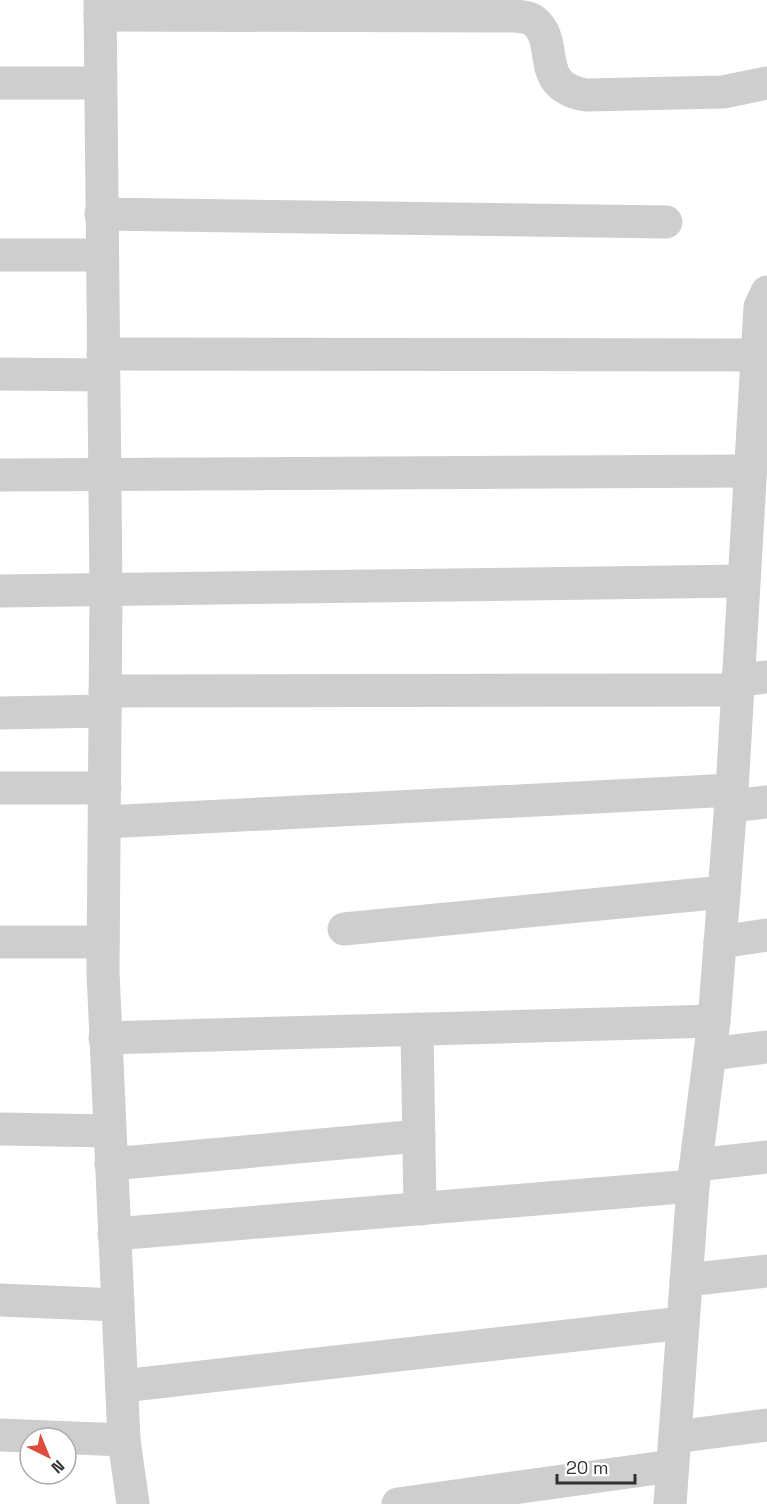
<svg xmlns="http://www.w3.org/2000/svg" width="767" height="1504" font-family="'Space Grotesk',sans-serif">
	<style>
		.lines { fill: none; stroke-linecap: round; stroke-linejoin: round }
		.minor { stroke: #cecece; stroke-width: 33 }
	</style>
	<rect width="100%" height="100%" fill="#fff"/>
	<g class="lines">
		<g class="minor">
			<path d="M100 0 106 590 103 972 124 1440 133 1504"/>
			<path d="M100 15 516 16C522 17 530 17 534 21 561 42 532 86 586 95L723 92 767 83"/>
			<path d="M0 83H100"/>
			<path d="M101 214 666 222"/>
			<path d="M0 255H102"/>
			<path d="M103 354 758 355"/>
			<path d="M0 374 103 375"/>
			<path d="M0 475 750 471"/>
			<path d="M0 591 743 581"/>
			<path d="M737 680 767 677"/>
			<path d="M105 691 737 690"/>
			<path d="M0 713 105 711"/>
			<path d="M0 788H105"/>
			<path d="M730 806 767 802"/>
			<path d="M105 822 732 790"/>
			<path d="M344 929 724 892"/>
			<path d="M0 942H103"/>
			<path d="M720 942 767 935"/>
			<path d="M417 1029 420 1209"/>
			<path d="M105 1038 714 1021"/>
			<path d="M710 1054 767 1047"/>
			<path d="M0 1129 109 1131"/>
			<path d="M111 1164 419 1136"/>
			<path d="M696 1165 767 1157"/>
			<path d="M114 1234 693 1186"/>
			<path d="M686 1280 767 1271"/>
			<path d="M0 1300 118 1305"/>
			<path d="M122 1386 683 1323"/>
			<path d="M0 1435 124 1440"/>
			<path d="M675 1437 767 1425"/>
			<path d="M398 1504 672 1466"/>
			<path d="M670 1504 693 1186 714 1021 732 790 760 307 767 292"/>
		</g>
	</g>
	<g transform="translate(48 1456) rotate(137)"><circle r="28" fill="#ffffff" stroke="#adadad" stroke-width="1.5"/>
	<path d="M0-4.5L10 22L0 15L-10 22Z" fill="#dd4d3e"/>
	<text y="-9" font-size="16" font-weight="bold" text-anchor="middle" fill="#313131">N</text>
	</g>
	<path d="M557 1474v9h78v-9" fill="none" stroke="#313131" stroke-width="3"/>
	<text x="566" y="1474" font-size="18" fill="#313131" stroke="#ffffff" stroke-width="4.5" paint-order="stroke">20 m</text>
</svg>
